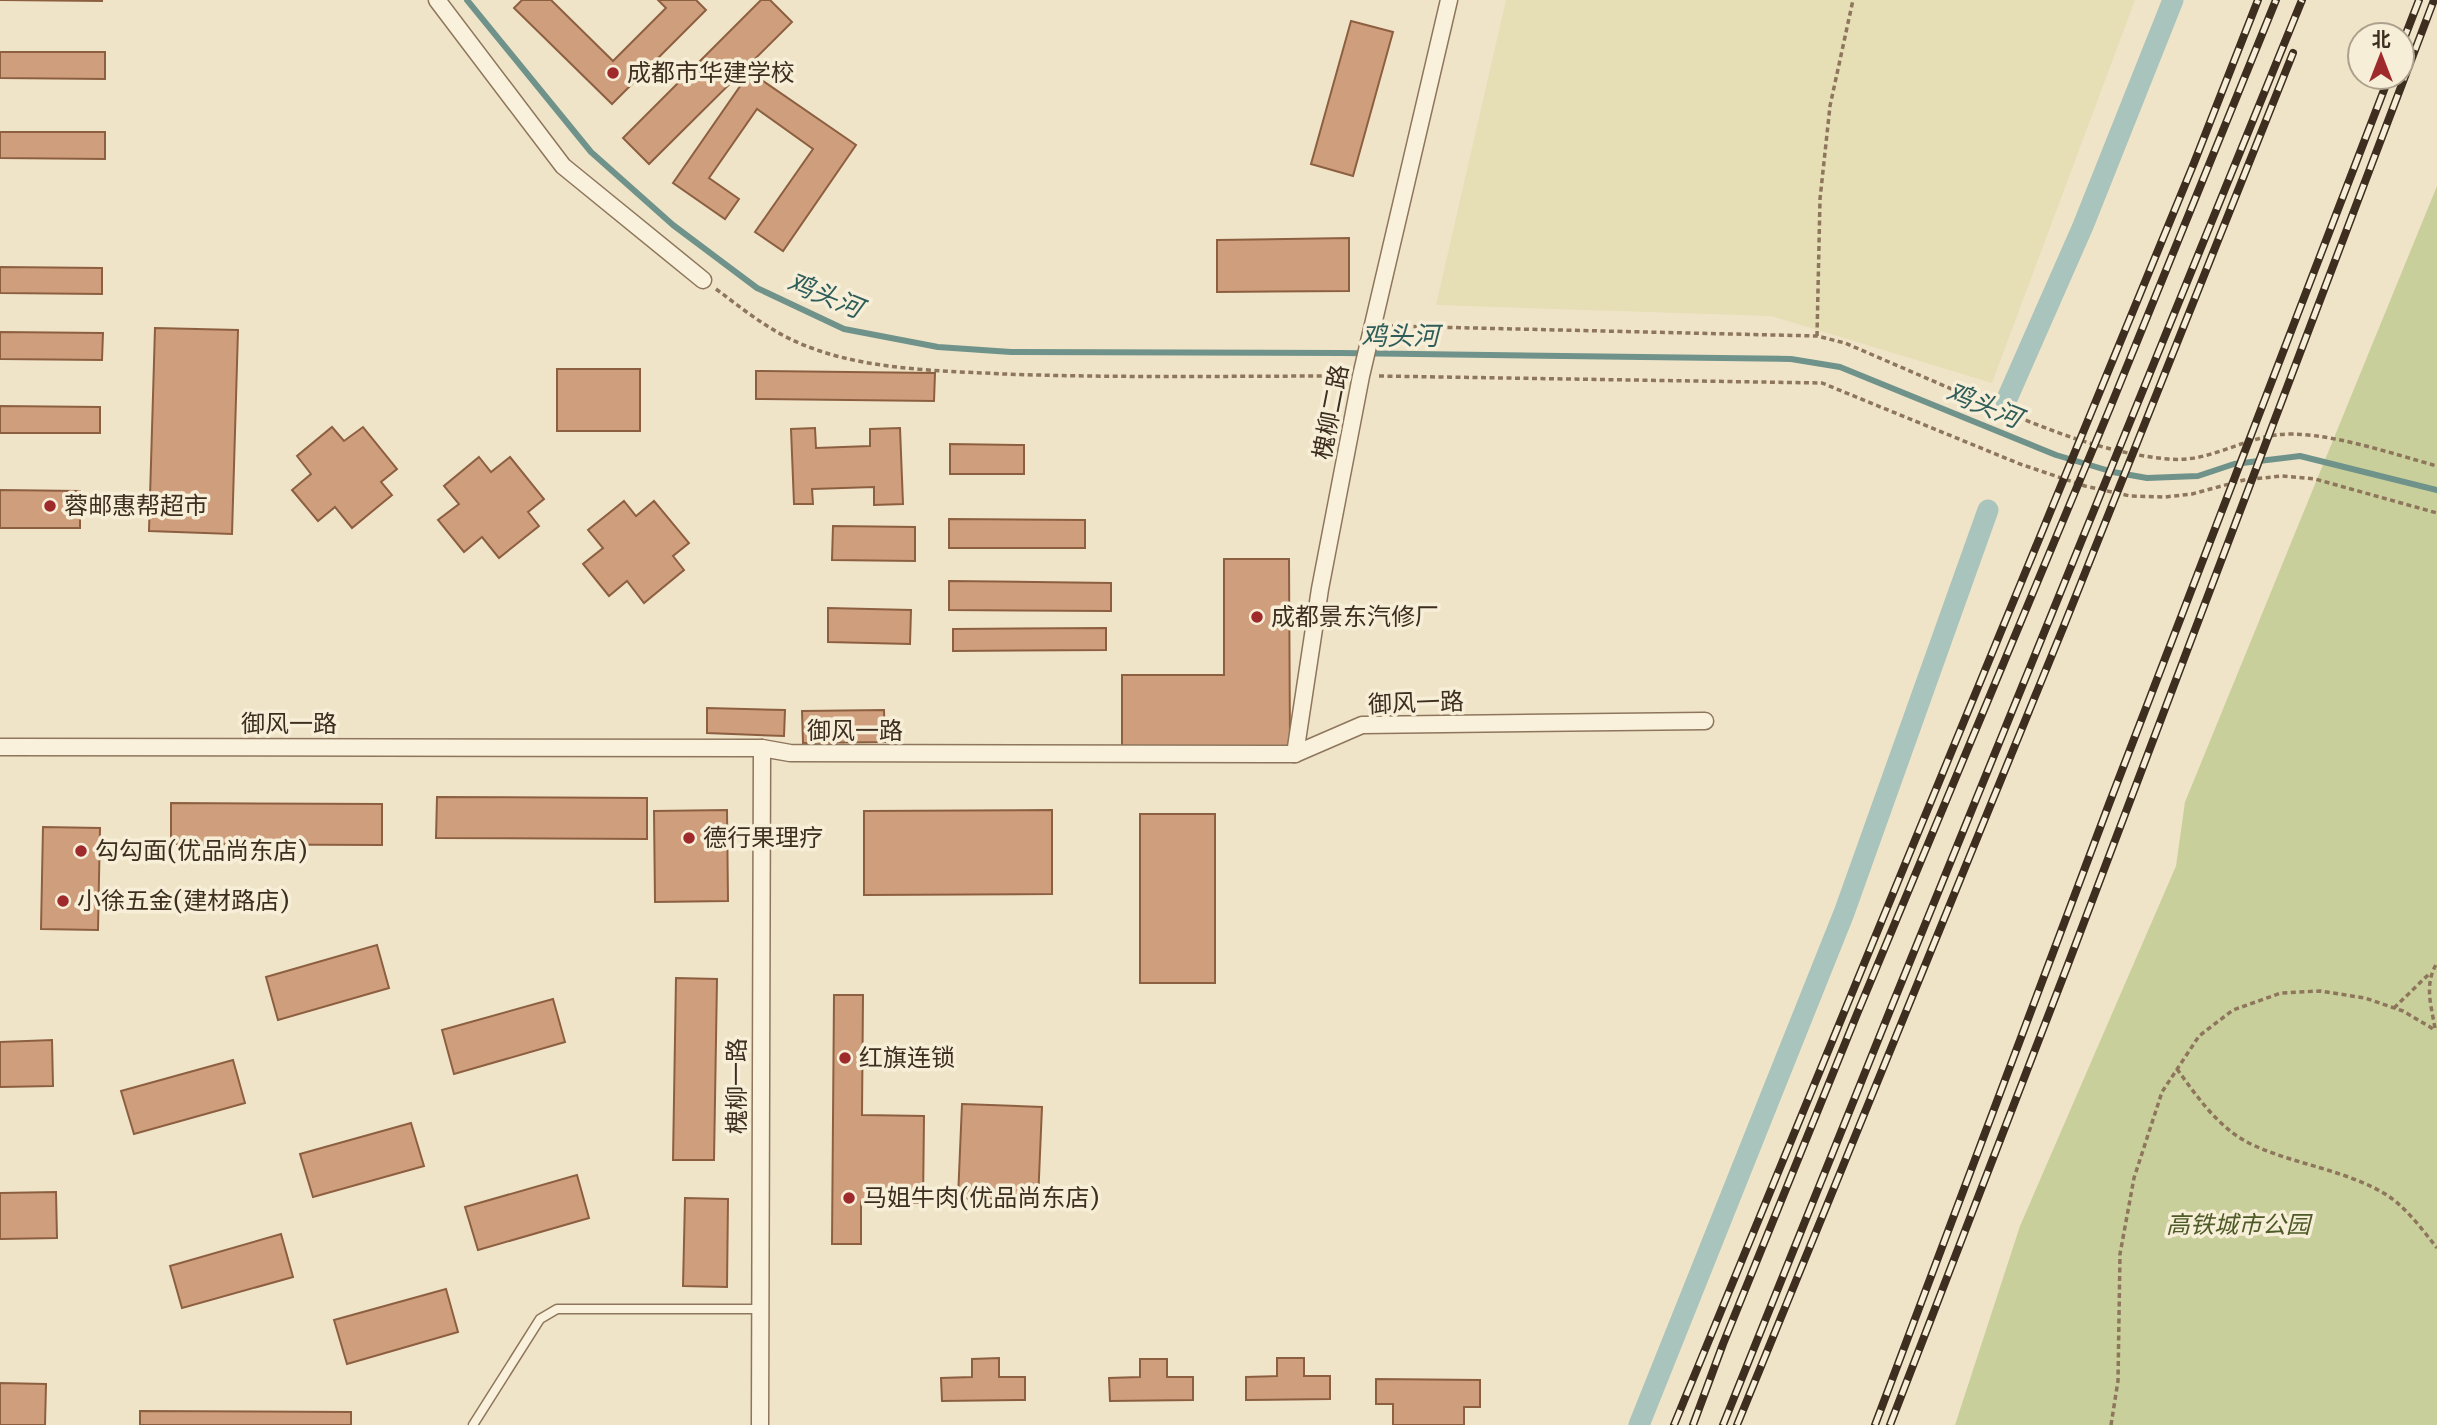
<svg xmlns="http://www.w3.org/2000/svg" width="2437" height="1425" font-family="Merriweather,'Noto Sans SC',serif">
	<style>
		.farmland { fill: #e6deb5 }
		.green { fill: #c9cf9b }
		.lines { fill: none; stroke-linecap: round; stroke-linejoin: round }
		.stream { stroke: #6f938a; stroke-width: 6 }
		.canal { stroke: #a9c4bc; stroke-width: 21 }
		.building { fill: #cf9f7d; stroke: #8d5f41; stroke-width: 2 }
		.service-casing { stroke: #8d765c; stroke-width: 11 }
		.minor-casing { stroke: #8d765c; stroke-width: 19 }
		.path { stroke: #8d765c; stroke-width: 3.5; stroke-dasharray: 5 3.5; stroke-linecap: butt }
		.service { stroke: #faf1dc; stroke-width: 8 }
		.minor { stroke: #faf1dc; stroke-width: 16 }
		.rail-casing { stroke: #3d2e20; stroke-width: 8 }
		.rail { stroke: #f7eed8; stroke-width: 5; stroke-dasharray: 16; stroke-linecap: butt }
		.poi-dot { fill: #9e2a2b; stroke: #f7eed8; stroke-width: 2.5 }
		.labels { text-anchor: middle; stroke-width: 7; stroke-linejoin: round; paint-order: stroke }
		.poi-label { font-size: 24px; fill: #3d2e20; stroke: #f7eed8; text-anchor: start }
		.street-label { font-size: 24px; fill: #3d2e20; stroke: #f7eed8 }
		.park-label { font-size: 24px; font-style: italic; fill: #4d5a26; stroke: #f7eed8 }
		.water-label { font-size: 26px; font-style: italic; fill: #2f5d5a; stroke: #f7eed8 }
	</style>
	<rect width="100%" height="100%" fill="#f0e4c8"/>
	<path class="farmland" d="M1506 0H2135L1992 383 1771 316 1436 305Z"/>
	<path class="green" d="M2437 186V1425H1955L2020 1226 2176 866 2185 802Z"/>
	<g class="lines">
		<path class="stream" d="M467 0 591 152 673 225 757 288 844 329 938 347 1011 352 1342 353 1791 359 1840 367 2056 455 2113 472 2147 478 2198 476 2234 464 2300 456 2437 490"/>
		<g class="canal">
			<path d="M2006 401 2083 226 2173 0"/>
			<path d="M1639 1425 1844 913 1988 510"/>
		</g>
	</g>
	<g class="building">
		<path d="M0 0H102V1Z"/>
		<path d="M522 0H551L613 61 666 8 658 0H696L706 10 612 104 514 8Z"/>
		<path d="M761 0H770L792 22 649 164 623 138Z"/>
		<path d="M1351 21 1393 32 1353 176 1311 164Z"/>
		<path d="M0 52H105V79L0 78Z"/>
		<path d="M750 72 856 145 783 251 755 232 813 149 757 109 709 178 739 199 725 219 673 183Z"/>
		<path d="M0 132H105V159L0 158Z"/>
		<path d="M1349 238V291L1217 292V240Z"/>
		<path d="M0 267 102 268V294L0 293Z"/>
		<path d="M155 328 238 330 232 534 149 531Z"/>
		<path d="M0 332 103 333 102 360 0 359Z"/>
		<rect x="557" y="369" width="83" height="62"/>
		<path d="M756 371 935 373 934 401 756 399Z"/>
		<path d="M0 406 100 407V433H0Z"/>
		<path d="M332 427 344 441 363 427 397 469 381 482 392 495 352 528 335 507 318 521 292 490 311 474 297 456Z"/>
		<path d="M815 428 816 448 870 446V429L900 428 903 504 874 505V487L812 489 813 504H794L791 429Z"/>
		<path d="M950 444 1024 445V474H950Z"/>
		<path d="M479 457 491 472 510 457 544 499 528 512 539 526 499 558 482 537 464 552 438 520 459 504 444 486Z"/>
		<path d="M0 490 80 491V528H0Z"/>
		<path d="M624 501 636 516 654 501 689 543 673 556 684 570 644 603 627 581 609 596 583 564 603 548 588 530Z"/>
		<path d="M949 519 1085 520V548H949Z"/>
		<path d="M833 526 915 527V561L832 560Z"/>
		<path d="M1224 559H1289L1290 748 1122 749V675H1224Z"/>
		<path d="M949 581 1111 583V611L949 610Z"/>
		<path d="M828 608 911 610 910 644 828 642Z"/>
		<path d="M1106 628V650L953 651V629Z"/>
		<path d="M707 708 785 710 784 736 707 733Z"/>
		<path d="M884 710 885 742 803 743 802 711Z"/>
		<path d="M437 797 647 798V839L436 838Z"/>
		<path d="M171 803 382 804V845L171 844Z"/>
		<path d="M727 810 728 901 655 902 654 811Z"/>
		<path d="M1052 810V894L864 895V811Z"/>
		<rect x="1140" y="814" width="75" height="169"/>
		<path d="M43 827 100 828 98 930 41 929Z"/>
		<path d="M377 945 389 988 278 1020 266 977Z"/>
		<path d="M676 978 717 979 714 1160H673Z"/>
		<path d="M834 995H863L862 1115 924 1116 923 1203 861 1202V1244H832Z"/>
		<path d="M553 999 565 1042 454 1074 442 1030Z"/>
		<path d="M52 1040 53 1086 0 1087V1042Z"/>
		<path d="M233 1060 245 1103 134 1134 121 1091Z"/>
		<path d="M962 1104 1042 1107 1038 1201 958 1198Z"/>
		<path d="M411 1123 424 1166 313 1197 300 1154Z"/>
		<path d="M577 1175 589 1218 478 1250 465 1207Z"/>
		<path d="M56 1192 57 1238 0 1239V1193Z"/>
		<path d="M685 1198 728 1199 727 1287 683 1286Z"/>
		<path d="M281 1234 293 1277 182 1308 170 1266Z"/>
		<path d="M446 1289 458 1332 347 1364 334 1320Z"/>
		<path d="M999 1358V1377H1025V1400L942 1401 941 1378 972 1377V1359Z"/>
		<path d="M1277 1358H1304V1376H1330V1399L1246 1400V1377L1277 1376Z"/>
		<path d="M1140 1359H1167V1377H1193V1400L1110 1401 1109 1378 1140 1377Z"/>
		<path d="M1376 1379 1480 1380V1407H1464V1425H1393V1404H1376Z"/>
		<path d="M0 1383 46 1384 45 1425H0Z"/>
		<path d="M140 1411 351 1412V1425H140Z"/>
	</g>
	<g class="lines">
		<g class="service-casing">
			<path id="service" d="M473 1425 540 1319 557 1309H759"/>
		</g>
		<g class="minor-casing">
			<g id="minor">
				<path d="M437 0 563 166 703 280"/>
				<path d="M0 747 762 748 790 753 1295 754 1362 725 1705 721"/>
				<path d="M1295 754 1320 589 1361 376 1449 0"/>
				<path d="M760 1425 762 748"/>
			</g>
		</g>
		<g class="path">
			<path d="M716 289C752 316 777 337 820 351 876 370 945 371 1004 374 1117 378 1230 376 1343 376"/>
			<path d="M1388 326 1817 336 1845 343C1889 362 1933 381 1977 400 2039 426 2101 453 2168 459 2207 463 2239 440 2276 435 2321 429 2393 454 2437 466"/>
			<path d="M1817 336 1820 199 1830 106 1853 0"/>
			<path d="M1379 376 1822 383 2020 464 2085 486 2130 496 2165 497 2192 494 2244 480 2282 476 2315 479 2437 513"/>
			<path d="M2394 1008 2430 973"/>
			<path d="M2435 1028C2431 1005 2424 984 2437 963"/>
			<path d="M2177 1069C2198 1098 2220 1130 2253 1145 2294 1164 2340 1169 2380 1191 2403 1203 2421 1228 2437 1248"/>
			<path d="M2111 1425 2118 1381 2120 1254 2134 1178 2162 1092 2199 1036 2233 1010 2281 993 2320 991 2365 998 2403 1011 2435 1030"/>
		</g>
		<use href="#service" class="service"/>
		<use href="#minor" class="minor"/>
		<g class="rail-casing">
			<g id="rail">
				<path d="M2402 44 2419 0"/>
				<path d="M1674 1425 2194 163 2258 0"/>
				<path d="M1693 1425 1723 1344 1857 1014 2110 408 2276 0"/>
				<path d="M1723 1425 1891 1008 2302 0"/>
				<path d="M1737 1425 2063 628 2293 53"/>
				<path d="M1875 1425 2109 804 2389 77"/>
				<path d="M1890 1425 2067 967 2434 0"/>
			</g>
		</g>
		<use href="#rail" class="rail"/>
	</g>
	<g class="poi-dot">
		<circle cx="613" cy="73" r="7"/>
		<circle cx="50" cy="506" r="7"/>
		<circle cx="1257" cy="617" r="7"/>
		<circle cx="689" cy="838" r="7"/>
		<circle cx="81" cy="851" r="7"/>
		<circle cx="63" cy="901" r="7"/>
		<circle cx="845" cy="1058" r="7"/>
		<circle cx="849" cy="1198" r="7"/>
	</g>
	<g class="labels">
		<g class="poi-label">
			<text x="627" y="81">成都市华建学校</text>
			<text x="64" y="514">蓉邮惠帮超市</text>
			<text x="1271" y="625">成都景东汽修厂</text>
			<text x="703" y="846">德行果理疗</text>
			<text x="95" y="859">勾勾面(优品尚东店)</text>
			<text x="77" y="909">小徐五金(建材路店)</text>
			<text x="859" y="1066">红旗连锁</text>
			<text x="863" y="1206">马姐牛肉(优品尚东店)</text>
		</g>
		<g class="street-label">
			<text transform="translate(1331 412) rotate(-79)" y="8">槐柳二路</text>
			<text transform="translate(1416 703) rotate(-2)" y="8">御风一路</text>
			<text x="289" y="732">御风一路</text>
			<text x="855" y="739">御风一路</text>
			<text transform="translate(737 1086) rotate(-90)" y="8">槐柳一路</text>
		</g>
		<g class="park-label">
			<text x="2238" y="1233">高铁城市公园</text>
		</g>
		<g class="water-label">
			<text transform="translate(825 295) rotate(22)" y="9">鸡头河</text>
			<text x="1400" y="345">鸡头河</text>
			<text transform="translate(1984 405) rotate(22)" y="9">鸡头河</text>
		</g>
	</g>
	<g transform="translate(2381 56)"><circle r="33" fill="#f7eed8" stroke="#ada18e" stroke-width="2"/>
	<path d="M0-5L12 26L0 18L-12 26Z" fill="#9e2a2b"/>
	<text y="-10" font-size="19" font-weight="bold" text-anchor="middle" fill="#3d2e20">北</text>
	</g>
</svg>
